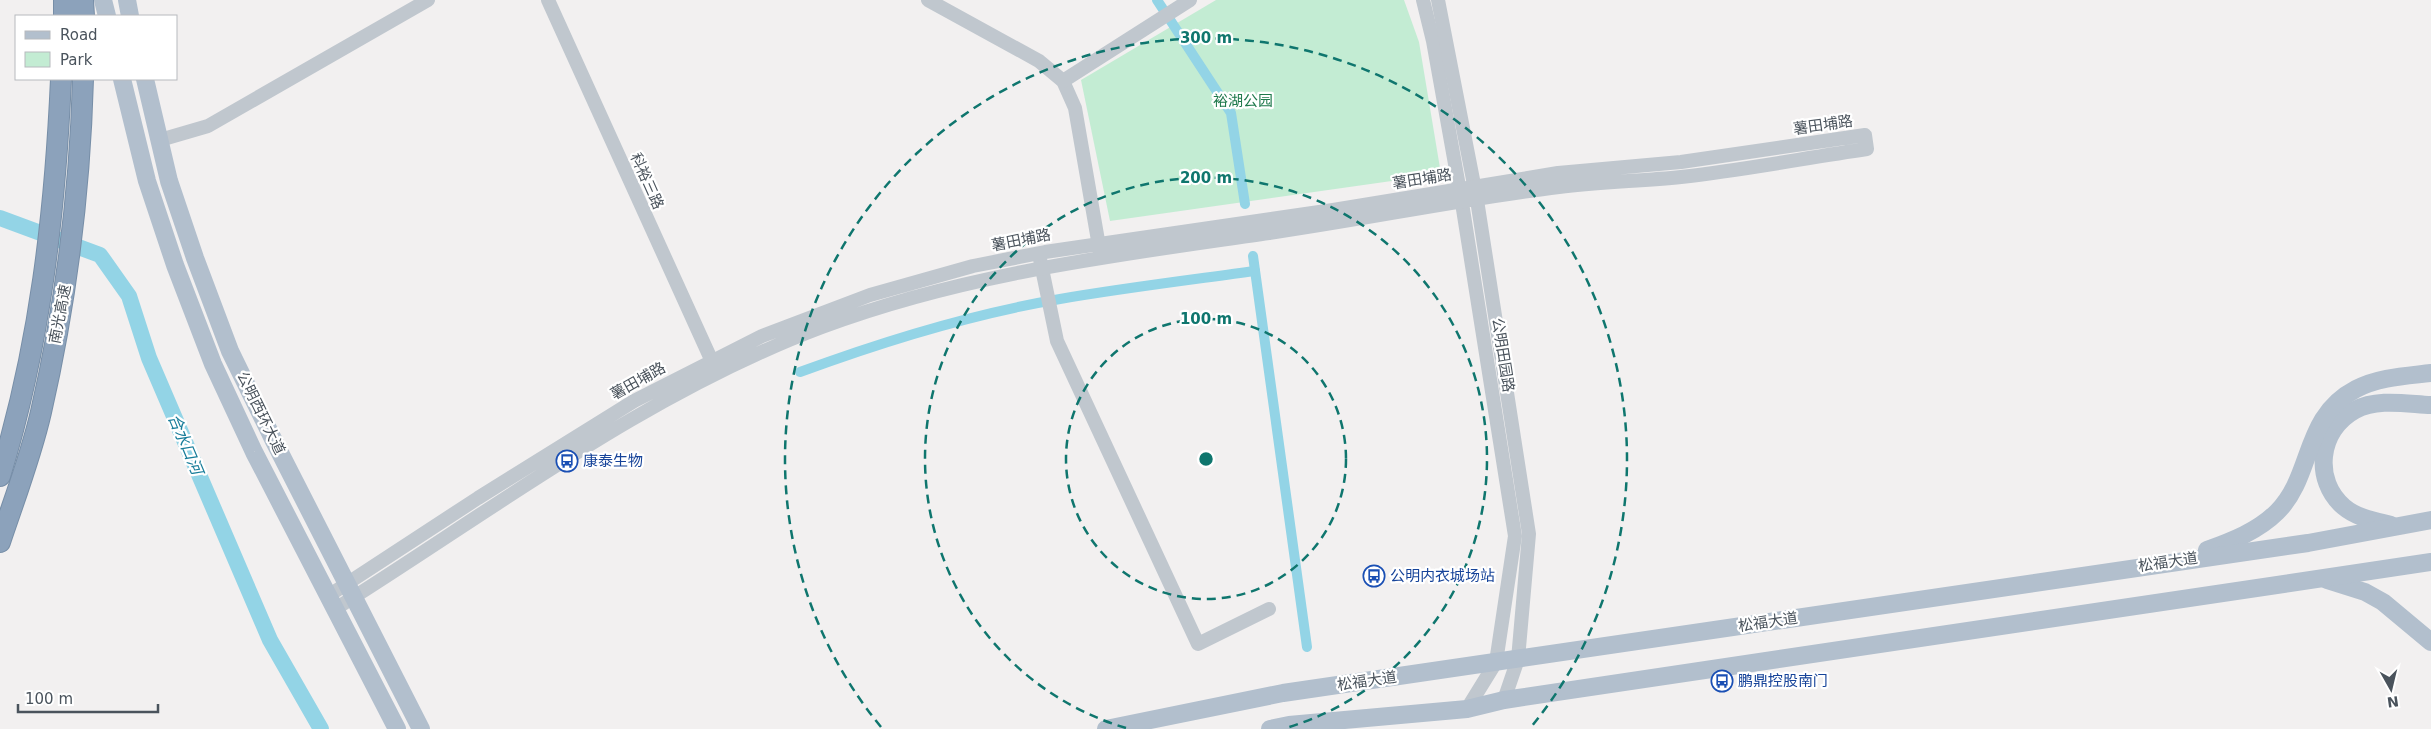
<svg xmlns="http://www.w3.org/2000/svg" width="2431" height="729" font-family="'DejaVu Sans','Noto Sans SC',sans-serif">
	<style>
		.green { fill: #c3ecd3 }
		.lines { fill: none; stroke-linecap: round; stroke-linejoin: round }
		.canal { stroke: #93d4e6; stroke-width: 10 }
		.river { stroke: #93d4e6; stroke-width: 16 }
		.highway-casing { stroke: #778ea7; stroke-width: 22 }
		.minor { stroke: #c0c7ce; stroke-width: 14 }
		.major { stroke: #b2bfcd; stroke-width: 18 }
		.highway { stroke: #8ca2bb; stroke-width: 20 }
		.ring { fill: none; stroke: #0f766e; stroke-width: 2.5; stroke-dasharray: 9 6 }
		.labels { text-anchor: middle; stroke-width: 4.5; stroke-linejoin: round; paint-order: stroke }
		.park-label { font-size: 15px; fill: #1f794c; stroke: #fff }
		.street-label { font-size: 15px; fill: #4a535c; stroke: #fff }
		.transit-label { font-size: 15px; fill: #164399; stroke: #fff; text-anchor: start }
		.water-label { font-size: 16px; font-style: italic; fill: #187d9a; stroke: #fff }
		.centre { fill: #0f766e; stroke: #fff; stroke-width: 2.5 }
		.ring-label { font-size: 15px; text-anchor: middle; font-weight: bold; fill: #0f766e; stroke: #fff; stroke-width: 4.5; stroke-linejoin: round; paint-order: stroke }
	</style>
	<rect width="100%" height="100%" fill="#f2f0f0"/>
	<path class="green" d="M1216 0H1404L1419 42 1441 174 1110 221 1081 80Z"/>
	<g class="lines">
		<g class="canal">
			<path d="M1157 0 1231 113 1245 204"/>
			<path d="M1253 256 1307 647"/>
			<path d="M800 372C884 341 971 314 1060 299 1124 288 1190 280 1255 271"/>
		</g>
		<path class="river" d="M0 218 100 255 129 296 149 358 270 640 321 729"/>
		<g class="highway-casing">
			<g id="highway">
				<path d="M83 0 84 16"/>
				<path d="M64 16V0"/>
				<path d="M0 476C40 345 55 214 61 79"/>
				<path d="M0 542C14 500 31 456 41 412 66 303 80 191 83 79"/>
			</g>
		</g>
		<g class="minor">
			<path d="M548 0 715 368"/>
			<path d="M928 0 1039 61 1063 81 1075 108 1100 252"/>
			<path d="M1423 0 1433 41 1462 203 1515 536 1496 662 1467 709"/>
			<path d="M1438 0 1477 200 1529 534 1518 659 1504 700"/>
			<path d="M1063 81 1190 0"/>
			<path d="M160 140 208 126 428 0"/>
			<path d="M1040 259 1057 341 1198 644 1269 609"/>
			<path d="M328 596 478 498 634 401 762 336 870 295 973 266 1045 252 1333 210 1558 173 1681 162 1865 135 1867 149C1805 158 1744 170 1681 177 1641 181 1600 182 1559 187 1462 199 1366 219 1269 233 1118 255 966 273 822 327 646 393 493 510 335 609"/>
		</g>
		<g class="major">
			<path d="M103 0 107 16"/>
			<path d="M127 0 130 16"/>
			<path d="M122 79 147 181 175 265 213 364 254 452 397 729"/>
			<path d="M145 79 169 181 195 258 230 351 274 441 421 729"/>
			<path d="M2391 525C2375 521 2357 518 2344 507 2313 481 2318 430 2355 410 2377 398 2407 404 2431 405"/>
			<path d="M2207 550C2232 541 2258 531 2277 512 2314 475 2302 417 2356 389 2379 377 2406 376 2431 373"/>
			<path d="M2327 580 2365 592 2383 602 2431 642"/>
			<path d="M1106 729 1283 693 2308 543 2431 520"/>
			<path d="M1270 729 1289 725 1467 709 1504 700 2431 562"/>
		</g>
		<use href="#highway" class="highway"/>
	</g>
	<g class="ring">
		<circle cx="1206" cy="459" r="140"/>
		<path d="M1126 728A281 281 0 1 1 1286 728"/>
		<path d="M881 727A421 421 0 1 1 1531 727"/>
	</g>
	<defs>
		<g id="bus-ring" transform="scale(1.125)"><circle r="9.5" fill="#fff" stroke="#1a4fb4" stroke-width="1.5"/><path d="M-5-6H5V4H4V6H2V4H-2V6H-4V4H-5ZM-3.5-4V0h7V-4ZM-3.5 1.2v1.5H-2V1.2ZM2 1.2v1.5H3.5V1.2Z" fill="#1a4fb4"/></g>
	</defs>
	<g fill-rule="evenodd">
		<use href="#bus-ring" x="567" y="461"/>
		<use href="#bus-ring" x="1374" y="576"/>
		<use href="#bus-ring" x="1722" y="681"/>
	</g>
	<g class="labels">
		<g class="park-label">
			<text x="1243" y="106">裕湖公园</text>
		</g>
		<g class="street-label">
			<text transform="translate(1823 125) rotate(-8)" y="5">薯田埔路</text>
			<text transform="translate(1422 179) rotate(-9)" y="5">薯田埔路</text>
			<text transform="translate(647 181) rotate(66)" y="5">科裕三路</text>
			<text transform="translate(1021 240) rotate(-11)" y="5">薯田埔路</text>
			<text transform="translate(60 314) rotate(-79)" y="5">南光高速</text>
			<text transform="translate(1503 355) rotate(81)" y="5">公明田园路</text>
			<text transform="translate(638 381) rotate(-29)" y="5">薯田埔路</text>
			<text transform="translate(261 413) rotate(64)" y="5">公明西环大道</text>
			<text transform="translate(2168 562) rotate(-8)" y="5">松福大道</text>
			<text transform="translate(1768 622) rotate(-8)" y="5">松福大道</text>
			<text transform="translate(1367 681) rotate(-8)" y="5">松福大道</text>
		</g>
		<g class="transit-label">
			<text x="583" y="466">康泰生物</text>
			<text x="1390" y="581">公明内衣城场站</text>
			<text x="1738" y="686">鹏鼎控股南门</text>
		</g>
		<g class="water-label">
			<text transform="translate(186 444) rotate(67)" y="6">合水口河</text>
		</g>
	</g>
	<circle cx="1206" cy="459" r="8" class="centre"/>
	<g class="ring-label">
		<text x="1206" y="43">300 m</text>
		<text x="1206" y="183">200 m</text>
		<text x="1206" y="324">100 m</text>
	</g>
	<rect x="15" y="15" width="162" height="65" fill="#ffffff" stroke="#b7babe"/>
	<rect x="25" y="31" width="25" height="8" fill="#b2bfcd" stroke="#b7babe"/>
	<text x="60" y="40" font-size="15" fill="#4a535c">Road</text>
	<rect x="25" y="52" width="25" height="15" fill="#c3ecd3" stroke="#b7babe"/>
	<text x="60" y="65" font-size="15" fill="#4a535c">Park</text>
	<g transform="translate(2391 689) rotate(172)" stroke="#ffffff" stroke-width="4" paint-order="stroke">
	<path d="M0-4L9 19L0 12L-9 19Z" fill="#4a535c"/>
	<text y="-8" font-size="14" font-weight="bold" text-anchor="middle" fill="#4a535c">N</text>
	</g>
	<path d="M18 704v8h140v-8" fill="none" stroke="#4a535c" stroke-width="2.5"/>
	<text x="25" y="704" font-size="15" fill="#4a535c" stroke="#ffffff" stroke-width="4" paint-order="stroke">100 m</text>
</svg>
